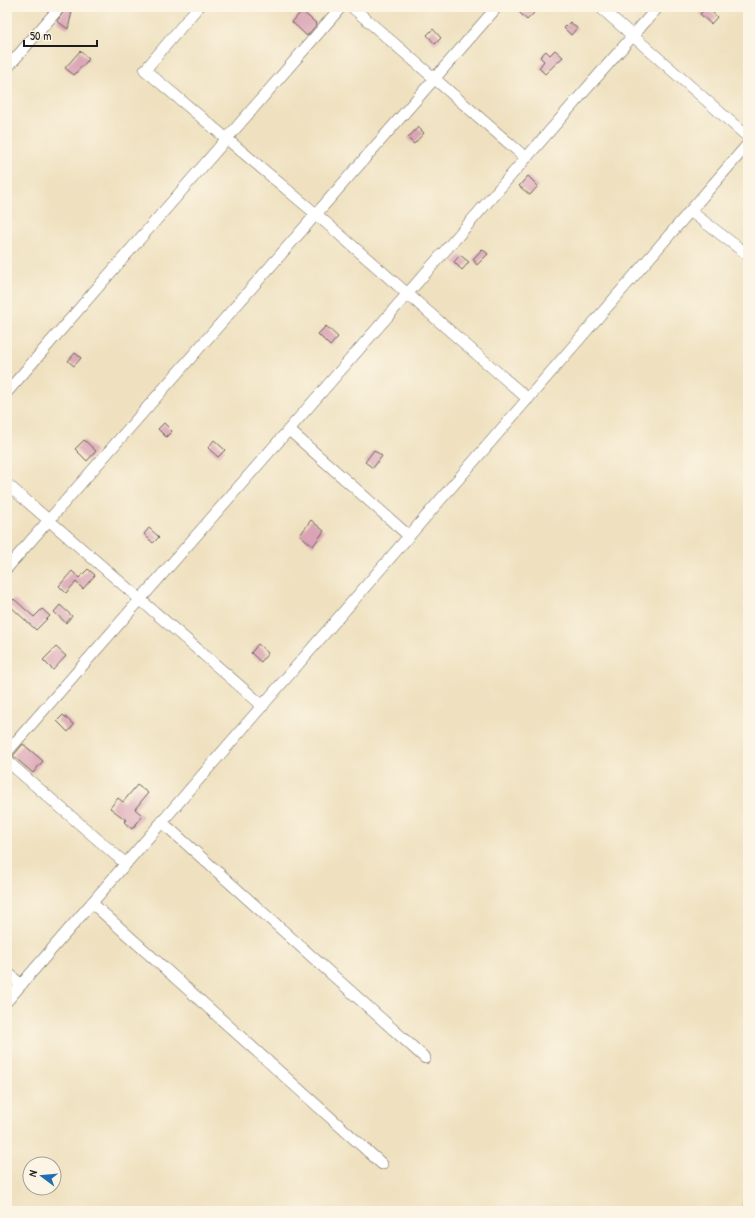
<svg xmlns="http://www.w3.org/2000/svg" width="755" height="1218" font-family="'Patrick Hand',sans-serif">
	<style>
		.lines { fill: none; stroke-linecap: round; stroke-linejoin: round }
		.stream { stroke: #4ebac9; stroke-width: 3 }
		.building { fill: #daa4b6 }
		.minor-casing { stroke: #666155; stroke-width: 12 }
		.minor { stroke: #fff; stroke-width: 11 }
	</style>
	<rect width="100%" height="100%" fill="#fcf5e5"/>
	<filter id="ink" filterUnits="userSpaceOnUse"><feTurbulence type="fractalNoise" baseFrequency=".025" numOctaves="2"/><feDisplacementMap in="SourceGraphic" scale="8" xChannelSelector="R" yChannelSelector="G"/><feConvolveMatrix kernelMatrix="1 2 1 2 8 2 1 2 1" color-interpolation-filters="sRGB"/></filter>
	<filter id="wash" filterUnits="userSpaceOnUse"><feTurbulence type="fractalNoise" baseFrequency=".012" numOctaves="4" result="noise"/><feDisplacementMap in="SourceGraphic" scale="16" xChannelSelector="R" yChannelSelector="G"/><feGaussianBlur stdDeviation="0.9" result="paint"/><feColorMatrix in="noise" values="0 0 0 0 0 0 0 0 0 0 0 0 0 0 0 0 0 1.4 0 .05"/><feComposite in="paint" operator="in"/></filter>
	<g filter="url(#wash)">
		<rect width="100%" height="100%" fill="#efe1c0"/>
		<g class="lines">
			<path class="stream" d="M742 1211 748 1187"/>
		</g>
		<g id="blocks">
			<g class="building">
				<path d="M67 7H73L68 29 57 21Z"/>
				<path d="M522 7H528L534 13 527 20 518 11Z"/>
				<path d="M707 7 717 17 711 24 700 14Z"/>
				<path d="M302 11 317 24 307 36 292 22Z"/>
				<path d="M570 22 577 28 571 35 564 28Z"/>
				<path d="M433 29 441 38 435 44 427 35Z"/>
				<path d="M555 50 563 57 545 74 539 68 544 61 540 57 546 51 550 55Z"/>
				<path d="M80 51 89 59 74 75 65 68Z"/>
				<path d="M418 127 424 133 414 144 408 138Z"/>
				<path d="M528 176 538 186 530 195 519 186Z"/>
				<path d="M482 249 488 254 477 265 473 259Z"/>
				<path d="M460 255 469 262 462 270 454 262Z"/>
				<path d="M326 326 338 337 330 346 318 334Z"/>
				<path d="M75 353 81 358 74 366 68 361Z"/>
				<path d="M164 423 172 431 166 437 158 429Z"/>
				<path d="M84 440 96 451 87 461 75 449Z"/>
				<path d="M214 440 225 450 218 457 208 448Z"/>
				<path d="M374 450 382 456 373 468 365 462Z"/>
				<path d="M311 520 324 531 313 546 300 535Z"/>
				<path d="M149 528 159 537 153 543 144 534Z"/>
				<path d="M88 569 95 575 83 589 76 582 66 593 59 586 72 571 79 578Z"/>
				<path d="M14 599 34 617 42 609 50 616 36 630 9 605Z"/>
				<path d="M60 605 72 616 66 623 54 612Z"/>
				<path d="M258 644 268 653 261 662 251 653Z"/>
				<path d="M56 647 66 656 53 670 43 660Z"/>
				<path d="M63 715 74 725 68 732 57 721Z"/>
				<path d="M23 744 43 761 33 773 13 756Z"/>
				<path d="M137 785 148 793 135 809 143 816 132 829 124 822 126 820 110 808 118 798 123 802Z"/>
			</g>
		</g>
	</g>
	<g filter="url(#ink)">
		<use href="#blocks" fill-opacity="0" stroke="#666155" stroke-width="1"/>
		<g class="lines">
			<g class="minor-casing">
				<g id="minor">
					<path d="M198 7 145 70 316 214 528 399"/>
					<path d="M352 7 526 158"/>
					<path d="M600 7 748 137"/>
					<path d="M7 68 60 7"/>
					<path d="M690 211 748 255"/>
					<path d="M7 392 341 7"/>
					<path d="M289 430 409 536"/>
					<path d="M7 484 263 706"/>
					<path d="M7 568 497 7"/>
					<path d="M7 752 658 7"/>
					<path d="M7 761 126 864"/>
					<path d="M162 822 425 1058"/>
					<path d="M92 903 382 1164"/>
					<path d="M7 972 21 985"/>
					<path d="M7 1001 748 144"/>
				</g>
			</g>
			<use href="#minor" class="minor"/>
		</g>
	</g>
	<rect width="755" height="1218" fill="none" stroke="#fcf5e5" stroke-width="24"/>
	<g transform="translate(42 1176) rotate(286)"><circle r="19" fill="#fcf5e5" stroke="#a29e95"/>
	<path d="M0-3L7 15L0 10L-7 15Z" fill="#1f6fb2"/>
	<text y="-6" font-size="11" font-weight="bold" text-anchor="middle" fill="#1c1c1c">N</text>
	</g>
	<path d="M24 40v6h73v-6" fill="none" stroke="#1c1c1c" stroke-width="2"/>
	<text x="30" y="40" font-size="12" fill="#1c1c1c" stroke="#fcf5e5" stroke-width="3" paint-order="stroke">50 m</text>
</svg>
